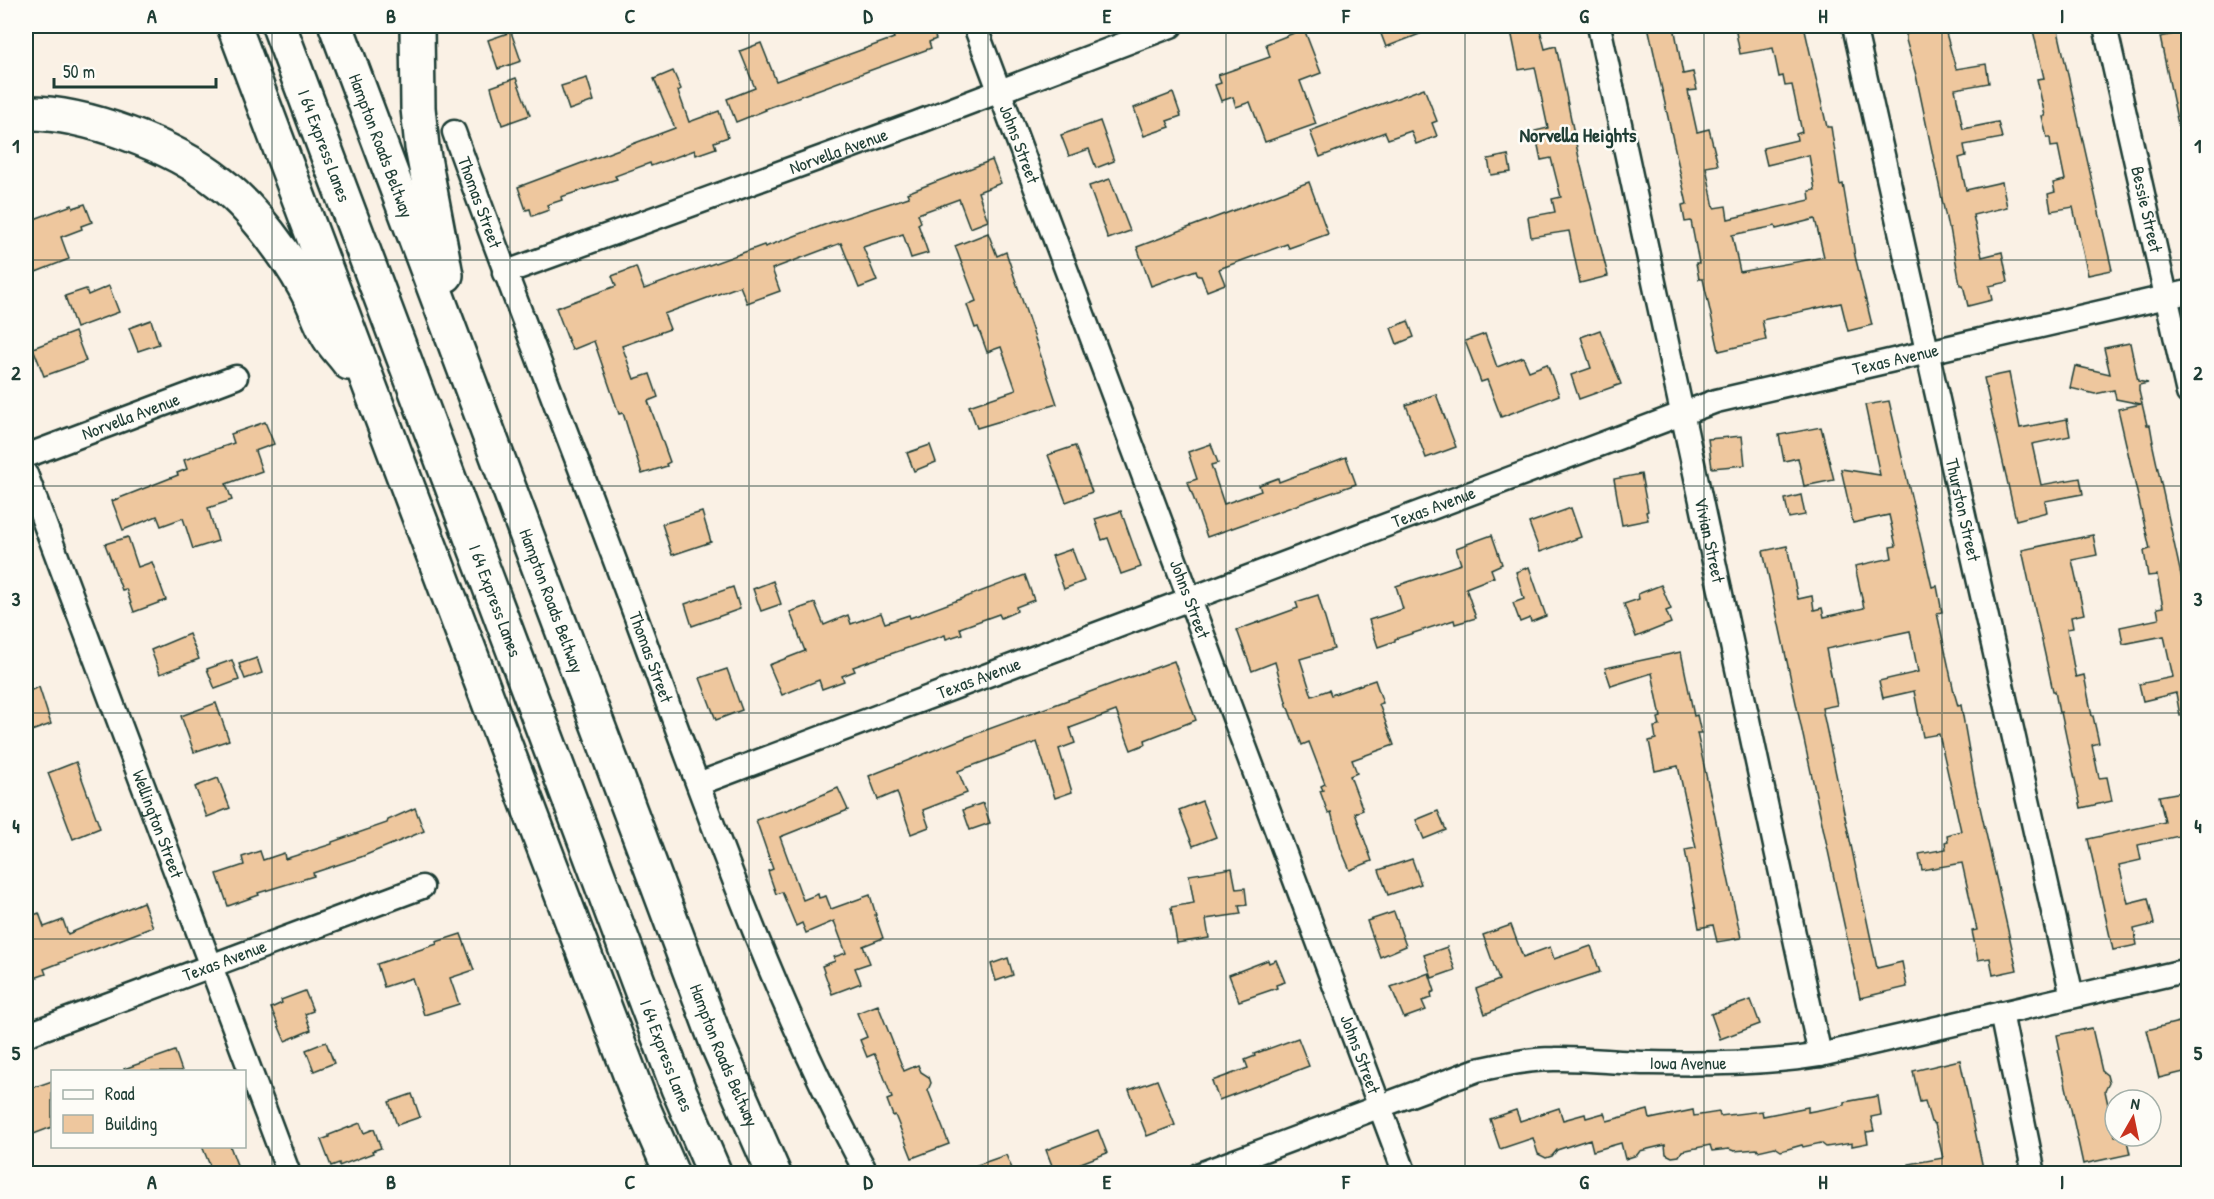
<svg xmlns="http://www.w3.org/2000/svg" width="2214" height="1199" font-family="'Patrick Hand',sans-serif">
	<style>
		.building { fill: #eec79e; stroke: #1f3d34; stroke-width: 1.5; fill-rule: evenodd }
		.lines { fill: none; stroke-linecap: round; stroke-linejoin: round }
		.street-casing { stroke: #1f3d34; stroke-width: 27 }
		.highway-casing { stroke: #1f3d34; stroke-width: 38 }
		.street { stroke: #fdfcf7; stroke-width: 22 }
		.highway { stroke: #fdfcf7; stroke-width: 33 }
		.grid { fill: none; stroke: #1f3d34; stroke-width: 1.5; stroke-opacity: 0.55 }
		.labels { text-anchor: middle; stroke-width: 5; stroke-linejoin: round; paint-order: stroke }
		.street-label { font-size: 18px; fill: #1f3d34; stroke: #fdfcf7 }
		.neighbourhood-label { font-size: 20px; font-weight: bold; fill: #1f3d34; stroke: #fdfcf7 }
		.neatline { fill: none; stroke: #1f3d34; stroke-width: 2 }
		.grid-label { font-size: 20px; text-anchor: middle; font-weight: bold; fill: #1f3d34 }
	</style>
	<rect width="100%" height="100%" fill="#faf1e5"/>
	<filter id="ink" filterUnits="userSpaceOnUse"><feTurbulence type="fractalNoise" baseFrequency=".0167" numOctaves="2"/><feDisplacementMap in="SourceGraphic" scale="12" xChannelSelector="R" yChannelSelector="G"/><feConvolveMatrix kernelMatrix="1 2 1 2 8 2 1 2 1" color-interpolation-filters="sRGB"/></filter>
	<g filter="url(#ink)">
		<g class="building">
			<path d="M922 26H931L936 39 929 42 931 48 765 109 766 110 736 122 727 99 755 88 740 51 761 43 776 81 894 38 893 36Z"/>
			<path d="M1378 26H1438V27L1386 47Z"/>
			<path d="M1510 26H1539L1545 49 1556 46 1579 158 1608 276 1580 283 1569 231 1531 237 1528 217 1555 212 1552 199 1561 197 1551 158 1541 160 1535 131 1548 128 1535 67 1519 70Z"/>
			<path d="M1648 26H1674L1683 74 1693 72 1697 90 1688 91 1697 132 1709 129 1718 165 1706 167 1714 208 1726 206 1728 219 1810 200 1809 191 1815 190 1809 155 1767 165 1763 148 1797 140 1796 134 1802 132 1792 85 1785 86 1783 76 1779 77 1773 48 1740 54 1735 27 1744 26H1804L1827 127H1831L1840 185 1843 184 1855 256 1872 325 1848 331 1841 303 1762 320 1766 340 1719 351 1703 279H1699L1696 263H1699L1691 221 1685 222 1682 205 1687 204ZM1815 219 1824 257 1740 272 1732 235 1775 226 1776 229Z"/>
			<path d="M1937 26H1944L1956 69 1986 64 1989 83 1955 89 1963 129 1998 122 2002 138 1964 145 1966 156 1959 158 1966 190 2002 182 2007 207 1973 215 1982 257 2002 252 2008 282 1989 286 1992 300 1968 306 1963 285H1960L1950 228H1948L1916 75 1906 40V34Z"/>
			<path d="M2032 26H2057L2112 270 2088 275 2073 207 2051 211 2048 194 2055 192 2053 183 2065 180 2058 146 2051 147 2050 138H2047L2042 116H2045L2037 79 2044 78Z"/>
			<path d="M1304 29 1321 73 1300 81 1316 124 1265 142 1250 102 1236 107 1233 97 1221 101 1215 85 1221 83 1218 75 1270 57 1266 44Z"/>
			<path d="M511 32 521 61 498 69 488 40Z"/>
			<path d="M2184 32 2185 35H2188V133L2180 134 2160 37Z"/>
			<path d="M673 71 681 89 678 91 689 122 719 111 728 137 714 142 716 148 696 155 695 150 651 166 650 163 615 176 617 179 561 197 562 200 547 205 549 210 532 216 530 209 526 210 518 187 675 128 654 79Z"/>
			<path d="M516 78 530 115 502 125 491 87Z"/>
			<path d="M587 78 594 101 569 110 561 86Z"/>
			<path d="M1424 88 1437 121 1432 123 1437 136 1416 144 1411 131 1388 139 1385 132 1320 157 1310 131Z"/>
			<path d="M1173 93 1181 116 1167 121 1170 127 1144 136 1134 108Z"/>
			<path d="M1100 121 1114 161 1096 168 1089 149 1069 156 1061 135Z"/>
			<path d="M1508 155 1511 172 1491 175 1488 159Z"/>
			<path d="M992 160 1001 183 978 192 988 221 970 228 959 199 918 214 921 222 918 224 928 253 911 258 903 234 863 247 877 281 859 288 841 243 772 269 780 291 747 303 740 286 664 314 670 329 622 346 634 379 650 374 658 397 648 401 670 462 666 464 667 466 642 474 623 413 619 414 594 341 572 350 556 308 616 286 612 276 636 267 644 289 764 245 765 247 832 222 909 197 907 193Z"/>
			<path d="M1110 179 1130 231 1108 239 1089 186Z"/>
			<path d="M1309 182 1328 234 1289 248 1287 244 1219 269 1225 284 1207 291 1201 276H1198L1196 270 1151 286 1137 247Z"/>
			<path d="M85 204 92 222 81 226 82 229 61 237 69 259 36 272 26 242V227L31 225 29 221 72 205 73 208Z"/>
			<path d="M988 233 997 256 1006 252 1057 404 977 428 969 406 1016 390 1001 347 987 352 978 327 975 328 967 305 976 301 955 246Z"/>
			<path d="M109 286 119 312 76 328 65 296 86 289 88 295Z"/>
			<path d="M151 320 159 344 138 351 129 328Z"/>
			<path d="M1408 321 1414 337 1397 344 1391 328Z"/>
			<path d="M1600 330 1621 384 1579 399 1571 375 1591 368 1581 337Z"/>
			<path d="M75 332 86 361 44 376 33 348Z"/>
			<path d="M1485 334 1497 367 1523 357 1529 371 1547 364 1559 395 1501 417 1487 380 1481 382 1465 341Z"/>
			<path d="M2130 343 2138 381 2148 383 2139 385V391L2147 425H2150L2153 442H2152L2188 607V715L2180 716 2176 693 2143 701 2139 684 2173 677 2164 636 2123 644 2120 627 2159 619 2157 608 2163 607 2157 575 2148 576 2144 551 2150 549 2118 409 2141 404 2116 399 2114 390 2095 394 2070 388 2075 366 2110 374 2104 348Z"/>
			<path d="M2009 373 2020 428 2067 419 2070 436 2032 444 2041 485 2080 478 2083 494 2045 501 2047 512 2016 520 1984 378Z"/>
			<path d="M1436 394 1456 447 1426 458 1406 405Z"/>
			<path d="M1889 401 1932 587 1937 586 1942 612 1937 613 1954 692 1958 706 1961 705 1975 785 2017 970 1993 975 1990 958 1978 960 1972 931 1977 930 1962 863 1922 870 1919 854 1946 849 1945 842 1948 841 1947 835 1961 831 1939 734 1923 737 1914 691 1883 698 1879 681 1918 672 1910 631 1826 649 1837 705 1822 708 1877 968 1902 962 1907 987 1860 998 1763 551 1787 546 1798 599 1812 596 1814 610 1822 608 1824 617 1864 608 1855 566 1892 558 1890 547 1896 546 1889 515 1853 523 1841 469 1880 475 1865 405Z"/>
			<path d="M265 422 274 444 255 451 262 471 226 484 232 500 208 508 218 541 193 549 183 518 161 526 157 516 123 530 112 501 178 475 177 473 187 469 184 460 234 443 231 434Z"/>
			<path d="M1821 427 1834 480 1804 486 1798 458 1784 461 1779 435Z"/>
			<path d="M1742 436 1745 465 1712 468 1708 439Z"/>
			<path d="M1211 444 1218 463 1211 465 1224 504 1261 491 1259 485 1278 478 1279 482 1346 457 1356 484 1207 537 1188 482 1197 479 1188 452Z"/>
			<path d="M930 445 936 462 914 471 907 453Z"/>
			<path d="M1075 446 1092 492 1066 502 1048 455Z"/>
			<path d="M1641 474 1648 511 1646 512 1648 520 1622 525 1614 479Z"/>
			<path d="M1801 495 1805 515 1789 518 1785 499Z"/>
			<path d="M1571 508 1581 537 1540 552 1529 523Z"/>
			<path d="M1121 511 1141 567 1121 574 1108 538 1102 540 1095 519Z"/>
			<path d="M702 512 711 542 672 555 662 524Z"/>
			<path d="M1492 535 1502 564 1491 569 1494 577 1466 588 1476 618 1455 624 1454 620 1395 639V641L1378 647 1369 620 1403 609 1396 586 1461 564 1456 548Z"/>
			<path d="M2093 535 2097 555 2072 560 2084 614 2071 617 2073 628 2067 629 2075 674 2076 677 2084 675 2092 716H2093L2099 743 2092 745 2099 778 2107 777 2112 801 2081 808 2061 712 2059 713 2055 691H2053L2022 550Z"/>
			<path d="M128 537 138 567 152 562 166 600 134 612 126 589 122 590 105 544Z"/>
			<path d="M1072 549 1084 581 1064 589 1052 556Z"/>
			<path d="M1529 567 1546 616 1531 622 1530 618 1520 622 1513 603 1524 599 1516 572Z"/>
			<path d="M1025 575 1034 600 1016 607 1017 611 1001 618 999 614 960 628 962 634 946 639 945 635 853 667 855 671 842 676 844 681 822 689 819 680 782 695 769 665 805 651 790 612 815 603 824 625 848 615 851 624 881 613 885 623 909 615 910 618Z"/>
			<path d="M773 581 781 604 761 611 753 589Z"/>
			<path d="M1661 585 1671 609 1666 611 1671 623 1636 637 1624 604 1639 599 1638 594Z"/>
			<path d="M733 587 740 609 692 626 685 604Z"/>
			<path d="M1318 595 1334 649 1300 659 1312 696 1329 690 1331 695 1375 680 1383 703 1379 704 1394 745 1352 760 1357 773 1350 776 1363 810 1355 813 1372 861 1350 870 1341 849 1331 812 1328 813 1320 791 1323 790 1321 786 1325 784 1309 742 1302 745 1287 705 1275 662 1252 671 1237 630 1298 608 1296 602Z"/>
			<path d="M189 634 199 659 160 674 151 650Z"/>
			<path d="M1681 652 1694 716 1697 715 1701 733H1697L1741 938 1717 942 1713 925 1699 928 1685 850 1696 848 1678 766 1655 771 1649 741 1656 739 1654 727 1660 726 1658 718 1661 717 1652 673 1611 686 1605 668Z"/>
			<path d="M257 658 262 673 245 679 239 664Z"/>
			<path d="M232 660 239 680 215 689 207 669Z"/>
			<path d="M1174 661 1196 720 1145 740 1146 744 1131 750 1116 711 1070 728 1075 743 1059 749 1072 792 1055 798 1037 742 958 771 967 793 923 810 929 827 911 834 897 792 878 800 869 776 967 737Z"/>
			<path d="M727 669 742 710 716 720 700 678Z"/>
			<path d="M39 687 51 724 26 733V692Z"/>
			<path d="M216 703 229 740 194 752 181 716Z"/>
			<path d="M76 762 100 828 73 839 48 773Z"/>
			<path d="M218 778 230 808 207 817 195 787Z"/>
			<path d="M838 788 848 810 780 837 803 900 818 894 819 898 826 896 831 909 870 895 876 915H875L883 938 863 946 870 963 855 968 861 983 832 994 822 966 835 961 834 957 846 953 834 921 806 933 802 923 796 926 782 892 776 894 768 871 773 869 756 820 785 810V811Z"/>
			<path d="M2188 791V834L2138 845 2141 860 2119 865 2128 903 2148 898 2154 924 2134 929 2137 945 2113 950 2088 839 2165 822 2159 796Z"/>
			<path d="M1202 801 1216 837 1193 846 1179 810Z"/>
			<path d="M983 803 990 823 970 830 963 810Z"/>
			<path d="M415 808 424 831 361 857 313 873 314 876 258 893 259 895 228 906 217 874 244 865 242 857 260 851 263 860 284 853 285 859 332 844V842L387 823 388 820Z"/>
			<path d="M1438 811 1446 830 1424 839 1416 820Z"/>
			<path d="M1412 859 1421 884 1388 895 1379 870Z"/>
			<path d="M1232 868 1236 889 1245 888 1247 905 1239 906 1241 914 1206 919 1209 938 1177 943 1171 907 1194 903 1189 875Z"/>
			<path d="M143 902 153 927 44 969 46 974 26 981V954L31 952 26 939V918L39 913 44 927 63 920 68 934Z"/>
			<path d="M1394 912 1406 946 1380 957 1367 921Z"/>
			<path d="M1511 925 1523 957 1550 947 1554 959 1591 946 1600 972 1533 994 1485 1014 1476 989 1499 980 1483 935Z"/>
			<path d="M461 934 474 970 450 978 459 1004 424 1015 412 978 384 987 377 964 437 944 436 942Z"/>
			<path d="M1447 947 1455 970 1432 978 1424 955Z"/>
			<path d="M1008 958 1013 975 996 981 991 964Z"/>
			<path d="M1268 960 1269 963 1276 960 1285 982 1276 985 1277 988 1239 1001 1229 975Z"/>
			<path d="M1429 973 1435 991 1431 993 1432 998 1422 1001 1426 1010 1404 1018 1391 987Z"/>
			<path d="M305 991 313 1011 305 1014 311 1030 285 1041 271 1008 282 1003 281 1000Z"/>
			<path d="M1751 1000 1760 1024 1720 1039 1711 1014Z"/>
			<path d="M878 1005 904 1071 918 1065 921 1072 929 1077 931 1083 928 1090 949 1144 912 1158 895 1115 893 1116 887 1100 892 1098 878 1061 874 1054 867 1057 860 1040 867 1037 857 1013Z"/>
			<path d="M2179 1022 2188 1071 2159 1078 2147 1030Z"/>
			<path d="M2092 1028 2102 1071 2107 1075 2109 1083 2105 1091 2115 1136H2126L2130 1154 2083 1164 2058 1050 2060 1049 2057 1035Z"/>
			<path d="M1298 1038 1309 1066 1219 1100 1212 1081 1248 1068 1245 1060 1255 1056 1254 1054Z"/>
			<path d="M326 1042 334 1063 314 1071 306 1050Z"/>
			<path d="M175 1051 182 1071H125L124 1069Z"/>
			<path d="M1960 1060 1984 1173H1910L1909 1164 1943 1158 1935 1124 1931 1122 1925 1101 1920 1102 1913 1071Z"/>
			<path d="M1157 1080 1175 1125 1147 1136 1129 1090Z"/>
			<path d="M52 1081V1127L26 1137V1090Z"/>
			<path d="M412 1094 420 1117 397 1125 389 1102Z"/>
			<path d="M1878 1096 1881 1115 1871 1117 1874 1131 1866 1132 1868 1143 1852 1146V1143L1826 1147 1821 1143 1803 1147 1802 1145 1781 1151 1775 1147 1758 1151 1757 1149 1734 1151 1729 1149 1712 1151 1710 1145 1682 1151 1679 1156 1672 1157 1666 1154 1665 1145 1640 1151 1637 1155 1625 1159 1621 1143 1593 1151 1590 1139 1557 1150 1552 1156 1546 1158 1538 1154 1533 1138 1500 1149 1490 1119 1516 1110 1520 1121 1559 1108 1563 1120 1585 1114 1586 1118 1604 1113 1607 1121 1648 1110 1650 1119 1693 1110 1694 1116 1719 1112 1720 1116 1762 1111 1763 1116 1808 1107V1112L1845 1105V1102Z"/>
			<path d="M360 1123 364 1133 374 1129 381 1148 372 1151 373 1153 339 1166V1163L331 1166 321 1140 329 1137V1135Z"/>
			<path d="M1098 1130 1107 1153 1055 1173 1046 1150Z"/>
			<path d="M202 1146H230L240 1173H213Z"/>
			<path d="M1006 1155 1014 1173H960V1171Z"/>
		</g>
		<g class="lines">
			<g class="street-casing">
				<g id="street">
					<path id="s1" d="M975 26 1405 1174"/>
					<path id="s2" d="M1599 26 1820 1055"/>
					<path id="s3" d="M1854 26 2072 996"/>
					<path id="s4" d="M2105 26 2188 393"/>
					<path id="s5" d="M454 132C513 298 579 462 640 628 708 812 773 1000 867 1174"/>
					<path id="s6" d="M504 273 916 123 1171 26"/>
					<path id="s7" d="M26 456 236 377"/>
					<path id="s8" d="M26 474 289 1174"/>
					<path id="s9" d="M698 784 1716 401 2188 292"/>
					<path d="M2001 1013 2034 1174"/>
					<path id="s10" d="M26 1035 422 887"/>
					<path id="s11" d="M1200 1174 1477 1070C1502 1065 1528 1059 1554 1059 1586 1058 1618 1063 1650 1063 1706 1064 1764 1064 1820 1055L2188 970"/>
				</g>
			</g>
			<g class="highway-casing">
				<g id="highway">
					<path d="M234 26 508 753 641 1103 672 1174"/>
					<path id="s12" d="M279 26 678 1088 715 1174"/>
					<path id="s13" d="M336 26 718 1046 774 1174"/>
					<path d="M417 26 418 108 422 147 446 275"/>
					<path d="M26 113C85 112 174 146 220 183 244 201 264 226 281 250 293 266 303 283 312 301 317 312 321 324 327 334 332 344 342 353 349 363"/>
				</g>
			</g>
			<use href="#street" class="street"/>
			<use href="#highway" class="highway"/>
		</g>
	</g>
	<path class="grid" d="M272 26V1174M510 26V1174M749 26V1174M988 26V1174M1226 26V1174M1465 26V1174M1704 26V1174M1942 26V1174M26 260H2188M26 486H2188M26 713H2188M26 939H2188"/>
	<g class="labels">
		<g class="street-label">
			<text dy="6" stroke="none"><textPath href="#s1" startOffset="126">Johns Street</textPath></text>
			<text dy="6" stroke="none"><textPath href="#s12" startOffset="128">I 64 Express Lanes</textPath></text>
			<text dy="6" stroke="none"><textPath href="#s13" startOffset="128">Hampton Roads Beltway</textPath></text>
			<text dy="6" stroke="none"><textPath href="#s6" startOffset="356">Norvella Avenue</textPath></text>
			<text dy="6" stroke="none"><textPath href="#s5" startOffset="75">Thomas Street</textPath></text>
			<text dy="6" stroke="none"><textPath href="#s4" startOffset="188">Bessie Street</textPath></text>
			<text dy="6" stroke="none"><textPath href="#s9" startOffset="1272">Texas Avenue</textPath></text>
			<text dy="6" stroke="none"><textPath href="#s7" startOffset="112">Norvella Avenue</textPath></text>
			<text dy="6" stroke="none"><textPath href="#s9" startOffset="786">Texas Avenue</textPath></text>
			<text dy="6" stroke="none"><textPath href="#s3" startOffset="496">Thurston Street</textPath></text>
			<text dy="6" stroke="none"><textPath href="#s2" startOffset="526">Vivian Street</textPath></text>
			<text dy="6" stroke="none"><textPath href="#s12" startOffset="614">I 64 Express Lanes</textPath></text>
			<text dy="6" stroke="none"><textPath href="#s1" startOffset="612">Johns Street</textPath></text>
			<text dy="6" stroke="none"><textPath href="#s13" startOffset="614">Hampton Roads Beltway</textPath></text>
			<text dy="6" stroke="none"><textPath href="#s5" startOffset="561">Thomas Street</textPath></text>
			<text dy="6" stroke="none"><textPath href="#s9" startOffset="300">Texas Avenue</textPath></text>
			<text dy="6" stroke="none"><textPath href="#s8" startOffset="374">Wellington Street</textPath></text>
			<text dy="6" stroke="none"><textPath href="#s10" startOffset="212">Texas Avenue</textPath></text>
			<text dy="6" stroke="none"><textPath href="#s12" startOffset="1100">I 64 Express Lanes</textPath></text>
			<text dy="6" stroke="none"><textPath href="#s13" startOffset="1100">Hampton Roads Beltway</textPath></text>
			<text dy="6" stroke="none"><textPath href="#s1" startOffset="1098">Johns Street</textPath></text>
			<text dy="6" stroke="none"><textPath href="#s11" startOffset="508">Iowa Avenue</textPath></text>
		</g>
		<g class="neighbourhood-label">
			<text x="1578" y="142">Norvella Heights</text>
		</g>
	</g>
	<rect width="2214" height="1199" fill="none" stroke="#fdfcf7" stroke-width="66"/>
	<rect x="51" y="1070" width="195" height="78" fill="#fdfcf7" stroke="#a4b0a9" stroke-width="1.5"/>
	<rect x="63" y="1090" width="30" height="9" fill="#fdfcf7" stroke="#a4b0a9" stroke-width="1.5"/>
	<text x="105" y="1100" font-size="18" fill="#1f3d34">Road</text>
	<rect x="63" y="1115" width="30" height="18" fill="#eec79e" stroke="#a4b0a9" stroke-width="1.5"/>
	<text x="105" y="1130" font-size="18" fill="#1f3d34">Building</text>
	<g transform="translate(2133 1118) rotate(9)"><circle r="28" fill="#fdfcf7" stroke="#a4b0a9" stroke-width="1.5"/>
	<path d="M0-4.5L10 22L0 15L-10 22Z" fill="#c8321e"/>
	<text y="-9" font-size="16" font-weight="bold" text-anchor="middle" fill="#1f3d34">N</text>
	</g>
	<path d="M54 78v9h162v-9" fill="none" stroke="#1f3d34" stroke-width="3"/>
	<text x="63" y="78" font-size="18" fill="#1f3d34" stroke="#fdfcf7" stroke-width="4.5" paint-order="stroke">50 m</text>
	<rect x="33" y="33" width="2148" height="1133" class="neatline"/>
	<g class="grid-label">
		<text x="152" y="23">A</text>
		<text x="391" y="23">B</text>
		<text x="630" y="23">C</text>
		<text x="868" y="23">D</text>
		<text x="1107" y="23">E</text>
		<text x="1346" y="23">F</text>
		<text x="1584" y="23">G</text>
		<text x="1823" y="23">H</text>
		<text x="2062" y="23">I</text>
		<text x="16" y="153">1</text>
		<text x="2198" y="153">1</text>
		<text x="16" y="380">2</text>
		<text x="2198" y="380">2</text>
		<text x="16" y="606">3</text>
		<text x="2198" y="606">3</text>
		<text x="16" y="833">4</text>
		<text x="2198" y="833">4</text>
		<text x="16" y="1060">5</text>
		<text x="2198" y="1060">5</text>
		<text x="152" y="1189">A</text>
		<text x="391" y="1189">B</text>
		<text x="630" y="1189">C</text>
		<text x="868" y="1189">D</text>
		<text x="1107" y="1189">E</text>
		<text x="1346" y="1189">F</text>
		<text x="1584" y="1189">G</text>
		<text x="1823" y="1189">H</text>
		<text x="2062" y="1189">I</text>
	</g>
</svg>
